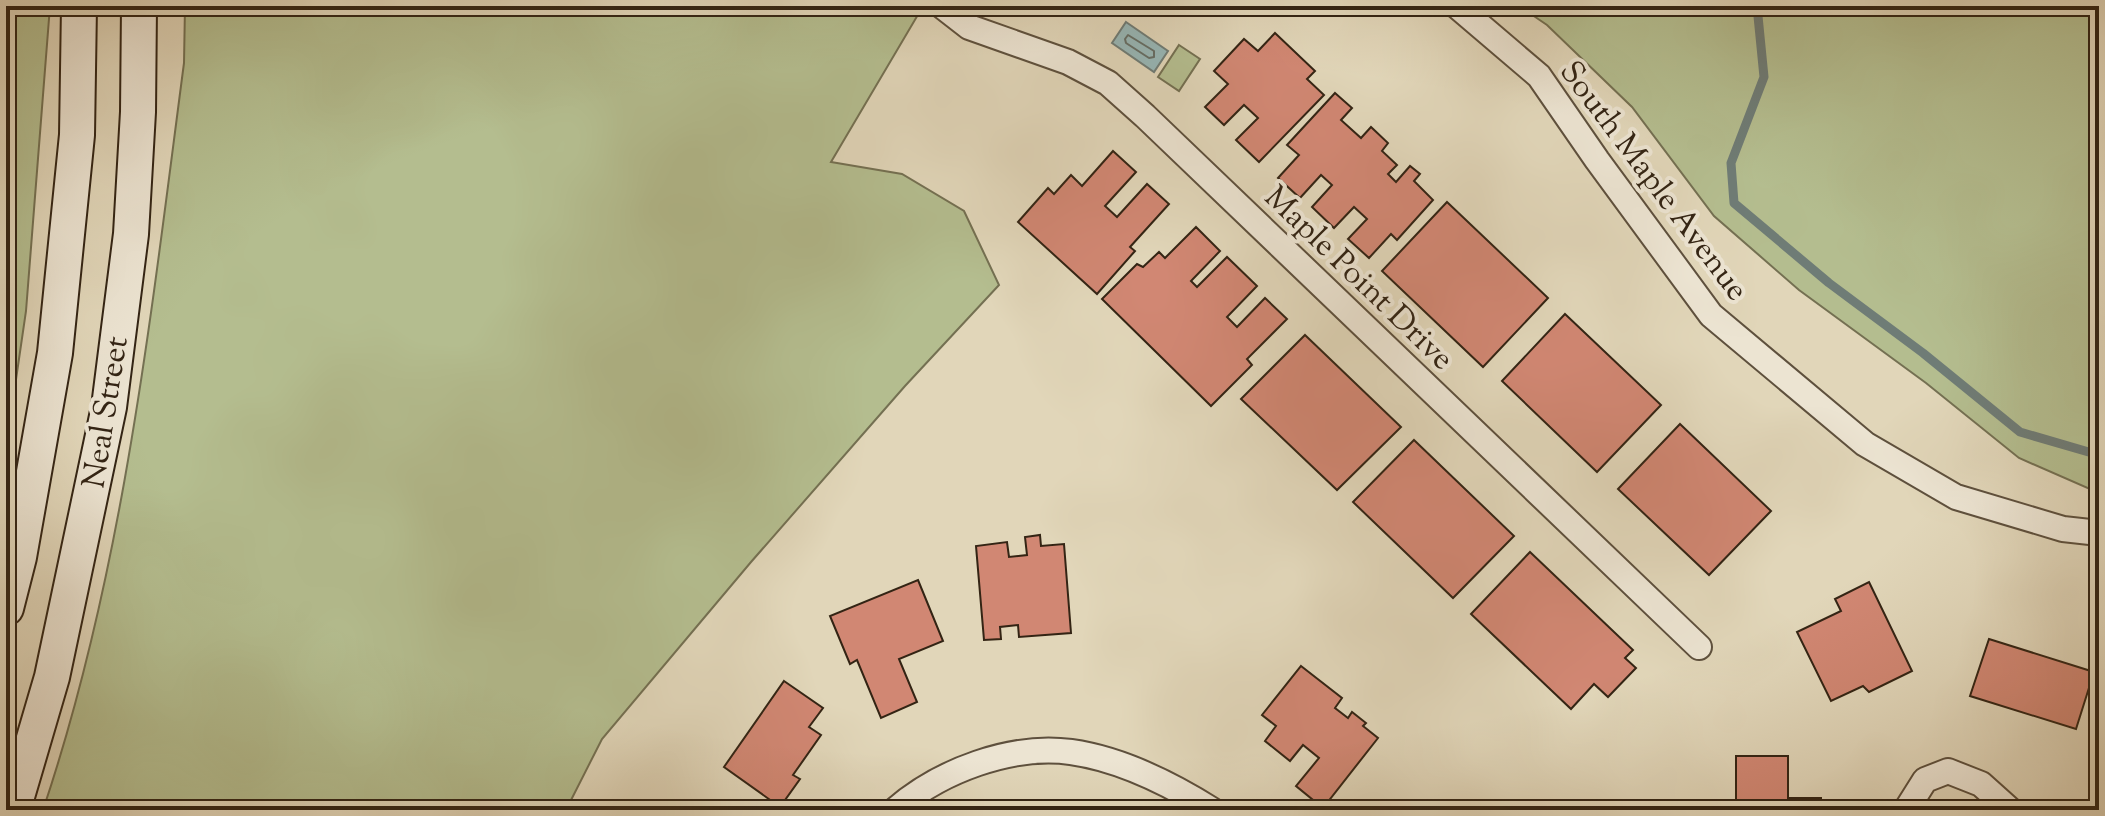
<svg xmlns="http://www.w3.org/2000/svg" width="2105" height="816" font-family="'Sorts Mill Goudy',serif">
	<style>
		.green { fill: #b4bd8f; stroke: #747052; stroke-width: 2 }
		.water { fill: #97b7b7; stroke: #6f7c76; stroke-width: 2 }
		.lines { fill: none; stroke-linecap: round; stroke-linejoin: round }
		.shore { stroke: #656e66; stroke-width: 2 }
		.stream { stroke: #6f7c76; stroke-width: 9 }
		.building { fill: #d18773; stroke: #332414; stroke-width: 2 }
		.minor-casing { stroke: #5e503d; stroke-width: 28 }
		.secondary-casing { stroke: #332414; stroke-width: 38 }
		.minor { stroke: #ece4d2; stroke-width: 24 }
		.secondary { stroke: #ece4d2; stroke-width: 34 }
		.labels { text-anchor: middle; stroke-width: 8; stroke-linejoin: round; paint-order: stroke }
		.street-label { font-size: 32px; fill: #332414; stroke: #ece4d2 }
	</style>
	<rect width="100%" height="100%" fill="#e1d6b9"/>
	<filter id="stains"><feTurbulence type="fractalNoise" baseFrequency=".0025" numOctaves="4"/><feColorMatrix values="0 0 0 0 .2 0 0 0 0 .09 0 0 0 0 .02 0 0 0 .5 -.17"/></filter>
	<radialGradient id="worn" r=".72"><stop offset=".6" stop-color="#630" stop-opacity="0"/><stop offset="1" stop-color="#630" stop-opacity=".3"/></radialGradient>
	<g class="green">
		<path d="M6 6H50L26 311 6 448Z"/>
		<path d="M185 6H904L919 13 831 162 902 174 964 211 999 285 905 386 751 562 602 739 566 810H43C124 569 151 313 184 63Z"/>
		<path d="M1519 6H2099V493L2019 458 1926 383 1799 290 1714 216 1632 107 1547 25Z"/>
		<path d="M1179 45 1200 59 1179 91 1158 77Z"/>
	</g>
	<path class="water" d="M1126 22 1168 51 1154 72 1112 43Z"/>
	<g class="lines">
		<path class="shore" d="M1128 35 1154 51V57L1149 58 1126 43 1125 39Z"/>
		<path class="stream" d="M1757 6 1764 77 1731 163 1734 203 1829 283 1923 353 2020 432 2099 455"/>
	</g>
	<g class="building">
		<path d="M1275 33 1315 71 1307 79 1324 95 1259 162 1236 140 1258 118 1244 105 1224 125 1205 107 1228 84 1214 71 1244 39 1258 51Z"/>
		<path d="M1335 93 1352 108 1341 120 1361 138 1371 127 1388 143 1382 151 1397 165 1388 174 1396 182 1410 166 1420 174 1414 181 1433 200 1397 240 1391 234 1369 258 1348 239 1367 219 1354 207 1334 228 1312 207 1332 185 1321 175 1300 198 1278 178 1299 155 1287 145Z"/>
		<path d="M1113 151 1136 172 1105 206 1117 217 1147 184 1169 204 1130 247 1135 251 1097 294 1018 222 1048 188 1054 194 1071 175 1082 186Z"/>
		<path d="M1447 202 1548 298 1483 367 1382 271Z"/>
		<path d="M1196 227 1220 251 1191 281 1197 287 1227 257 1257 286 1227 317 1237 327 1265 298 1287 319 1247 359 1252 365 1211 406 1102 299 1137 264 1143 267 1159 252 1165 258Z"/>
		<path d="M1565 314 1661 405 1597 472 1502 381Z"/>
		<path d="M1305 335 1401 427 1337 490 1241 399Z"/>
		<path d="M1680 424 1771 511 1709 575 1618 489Z"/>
		<path d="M1414 440 1514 536 1453 598 1353 502Z"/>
		<path d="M1040 535 1041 546 1064 544 1071 633 1019 637 1018 625 1000 627 1001 639 984 640 976 546 1007 542 1009 557 1027 555 1025 537Z"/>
		<path d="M1530 552 1633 650 1625 658 1636 668 1608 697 1594 684 1571 709 1471 614Z"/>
		<path d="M918 580 943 641 899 659 917 702 881 718 857 660 850 664 830 616Z"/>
		<path d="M1869 582 1912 671 1869 692 1863 686 1831 701 1797 632 1841 611 1835 599Z"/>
		<path d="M1989 639 2094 672 2076 729 1970 696Z"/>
		<path d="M1301 666 1342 698 1335 708 1348 718 1352 712 1366 723 1363 726 1378 738 1323 808 1296 786 1319 758 1303 745 1290 761 1265 741 1276 726 1262 715Z"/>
		<path d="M784 681 823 708 809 727 821 735 793 775 800 779 780 807 724 767Z"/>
		<path d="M1736 756H1788V798H1821V810H1705V803H1736Z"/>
	</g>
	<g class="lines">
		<g class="minor-casing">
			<g id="minor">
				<path d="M942 6 969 27 1068 62 1108 83 1145 116 1699 647"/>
				<path d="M1457 6 1539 76 1597 160 1711 315 1865 444 1956 497 2063 529 2099 533"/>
				<path d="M895 810C940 771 1011 744 1071 752 1121 759 1169 783 1212 810"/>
				<path d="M1910 810 1908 807 1925 780 1948 771 1981 784 2010 810"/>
			</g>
		</g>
		<g class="secondary-casing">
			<g id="secondary">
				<path d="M6 608 19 557 55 353 77 135 79 6"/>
				<path d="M13 810 52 677 109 407 131 234 138 112 139 6"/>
			</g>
		</g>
		<use href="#minor" class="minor"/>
		<use href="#secondary" class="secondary"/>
	</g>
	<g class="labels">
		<g class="street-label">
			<text transform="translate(1655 180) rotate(53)" y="11">South Maple Avenue</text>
			<text transform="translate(1360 277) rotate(44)" y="11">Maple Point Drive</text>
			<text transform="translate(104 412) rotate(-81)" y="11">Neal Street</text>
		</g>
	</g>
	<rect width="2105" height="816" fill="none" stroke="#e1d6b9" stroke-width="32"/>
	<rect x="8" y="8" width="2089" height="800" fill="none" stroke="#332414" stroke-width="4"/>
	<rect x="16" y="16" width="2073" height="784" fill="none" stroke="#332414" stroke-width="2"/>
	<rect width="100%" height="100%" filter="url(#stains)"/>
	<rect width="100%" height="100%" fill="url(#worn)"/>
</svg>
